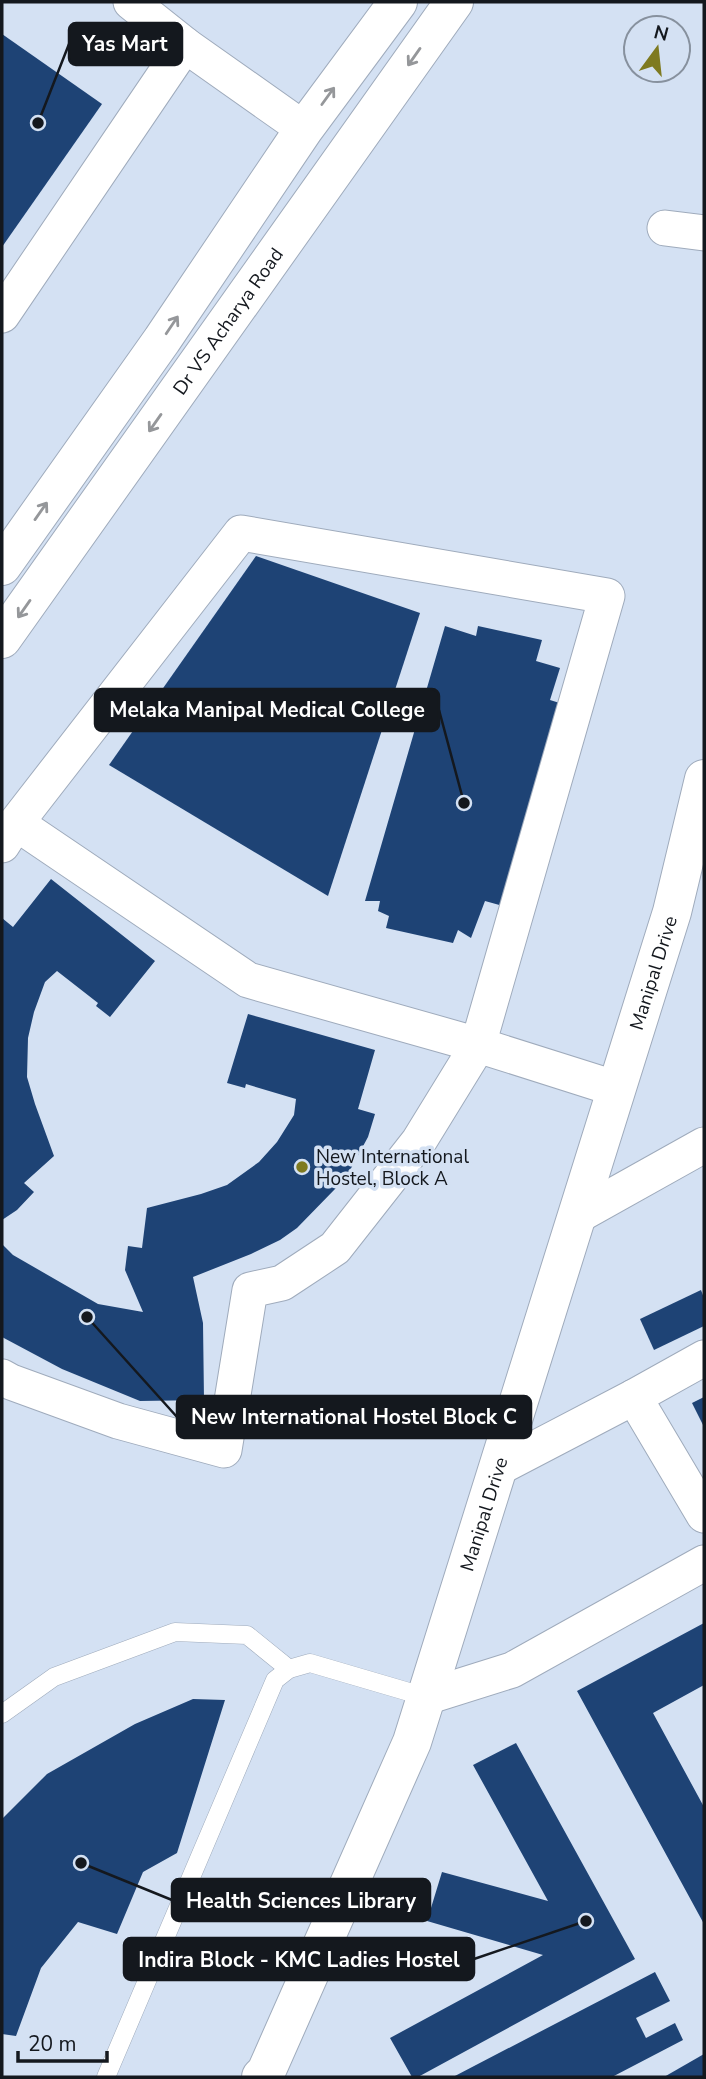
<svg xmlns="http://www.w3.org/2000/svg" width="706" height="2079" font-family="'Nunito Sans',sans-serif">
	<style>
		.building { fill: #1e4375 }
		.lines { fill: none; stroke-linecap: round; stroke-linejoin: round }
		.service-casing { stroke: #9fabbc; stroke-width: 19 }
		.minor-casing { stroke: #9fabbc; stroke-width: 37 }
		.tertiary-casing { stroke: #9fabbc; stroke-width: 40 }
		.secondary-casing { stroke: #9fabbc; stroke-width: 40 }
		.service { stroke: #fff; stroke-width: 18 }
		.minor { stroke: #fff; stroke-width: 35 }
		.tertiary { stroke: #fff; stroke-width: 38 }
		.secondary { stroke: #fff; stroke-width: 38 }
		.oneway { stroke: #95979a }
		.poi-dot { fill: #7e7a20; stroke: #d4e1f3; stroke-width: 2.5 }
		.labels { text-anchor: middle; stroke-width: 7; stroke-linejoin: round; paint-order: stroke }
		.street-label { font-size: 19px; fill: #14181e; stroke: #d4e1f3 }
		.poi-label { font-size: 19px; fill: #14181e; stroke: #d4e1f3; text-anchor: start }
		.leader { fill: none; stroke: #14181e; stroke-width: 2.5 }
		.callout-dot { fill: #14181e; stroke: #d4e1f3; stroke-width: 2.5 }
		.callout { fill: #14181e; stroke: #14181e; stroke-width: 2.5 }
		.callout-label { font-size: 21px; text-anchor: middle; font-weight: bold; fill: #fff }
	</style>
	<rect width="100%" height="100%" fill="#d4e1f3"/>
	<g class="building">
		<path d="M2 34 102 104 2 247Z"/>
		<path d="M256 556 420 613 328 896 109 765Z"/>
		<path d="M445 626 476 636 478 626 542 640 536 661 560 668 550 700 566 705 503 906 485 901 471 938 458 930 453 943 386 928 389 916 378 911 380 901H365Z"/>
		<path d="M51 879 155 961 110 1017 96 1006 98 1003 57 971 45 982 34 1012 28 1038 27 1077 35 1104 54 1156 24 1183 34 1192 17 1210 2 1220V918L13 927Z"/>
		<path d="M248 1014 375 1050 358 1109 375 1114 368 1137 349 1172 335 1189 297 1228 280 1240 251 1254 193 1277 203 1323 204 1400 140 1401 62 1369 2 1337V1244L13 1255 98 1304 143 1312 125 1270 128 1246 142 1248 147 1208 201 1194 227 1185 259 1162 277 1142 294 1115 296 1099 246 1084 245 1088 227 1083Z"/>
		<path d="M701 1290 704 1298V1326L654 1350 640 1319Z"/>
		<path d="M704 1397V1427L692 1403Z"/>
		<path d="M704 1623V1685L653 1713 704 1807V1924L577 1691Z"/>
		<path d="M193 1699 225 1700 177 1853 143 1872 117 1934 78 1922 41 1968 16 2036 2 2034V1819L47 1774 135 1724Z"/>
		<path d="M516 1743 635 1959 418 2077H412L390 2038 543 1955 427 1921 442 1872 548 1901 473 1765Z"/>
		<path d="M655 1972 670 2001 636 2018 646 2038 675 2023 683 2040 612 2077H453Z"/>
		<path d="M704 2054V2077H664Z"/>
	</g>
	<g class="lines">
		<g class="service-casing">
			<g id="service">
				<path d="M2 1714 54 1677 175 1632 247 1635 289 1669"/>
				<path d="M106 2077 275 1680 289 1669 310 1663 426 1697"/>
			</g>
		</g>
		<g class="minor-casing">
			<g id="minor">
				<path d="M131 2 185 45 304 129"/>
				<path d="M665 228 704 233"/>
				<path d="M2 315 185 45"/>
				<path d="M2 845 16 823 248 980 478 1045 617 1089"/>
				<path d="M577 1216 704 1145"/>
				<path d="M704 1358 634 1397 704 1515"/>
				<path d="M2 1377 11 1382 118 1421 224 1450 250 1290 282 1283 335 1248 419 1141 478 1045 607 596 241 533 16 823"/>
				<path d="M498 1468 634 1397"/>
				<path d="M426 1697 512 1670 704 1563"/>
			</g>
		</g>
		<g class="tertiary-casing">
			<g id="tertiary">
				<path id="s1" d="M261 2077 266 2072 412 1742 672 912 704 779"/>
			</g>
		</g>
		<g class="secondary-casing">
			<g id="secondary">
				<path d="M2 566 162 340 304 129 398 2"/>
				<path id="s2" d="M2 639 454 2"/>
			</g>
		</g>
		<use href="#service" class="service"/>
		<use href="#minor" class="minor"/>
		<use href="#tertiary" class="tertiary"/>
		<use href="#secondary" class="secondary"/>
	</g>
	<defs><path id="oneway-shaft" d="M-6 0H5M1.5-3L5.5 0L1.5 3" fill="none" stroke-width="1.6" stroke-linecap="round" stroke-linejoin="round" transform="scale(1.75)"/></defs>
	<g class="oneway">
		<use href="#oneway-shaft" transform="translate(414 57) rotate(125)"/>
		<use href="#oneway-shaft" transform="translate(328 96) rotate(-54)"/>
		<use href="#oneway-shaft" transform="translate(172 325) rotate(-56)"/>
		<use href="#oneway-shaft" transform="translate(155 423) rotate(125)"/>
		<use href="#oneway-shaft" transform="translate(41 511) rotate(-55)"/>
		<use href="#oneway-shaft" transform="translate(24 609) rotate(125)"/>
	</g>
	<circle class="poi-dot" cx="302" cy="1167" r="7"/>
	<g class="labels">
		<g class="street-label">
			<text dy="7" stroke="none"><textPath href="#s2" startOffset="390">Dr VS Acharya Road</textPath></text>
			<text dy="7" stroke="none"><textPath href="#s1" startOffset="1174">Manipal Drive</textPath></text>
			<text dy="7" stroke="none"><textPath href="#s1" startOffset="607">Manipal Drive</textPath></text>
		</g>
		<g class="poi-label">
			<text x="316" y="1163">New International<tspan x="316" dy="22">Hostel, Block A</tspan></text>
		</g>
	</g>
	<path class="leader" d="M38 123L69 44M464 803L439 710M87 1317L177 1417M81 1863L172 1900M586 1921L474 1959"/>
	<g class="callout-dot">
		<circle cx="38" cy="123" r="7"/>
		<circle cx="464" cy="803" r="7"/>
		<circle cx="87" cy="1317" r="7"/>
		<circle cx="81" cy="1863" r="7"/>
		<circle cx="586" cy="1921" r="7"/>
	</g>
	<g class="callout">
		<rect x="69" y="23" width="113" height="42" rx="7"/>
		<rect x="95" y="689" width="344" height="42" rx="7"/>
		<rect x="177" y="1396" width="354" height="42" rx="7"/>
		<rect x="172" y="1879" width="258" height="42" rx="7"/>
		<rect x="124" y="1938" width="350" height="42" rx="7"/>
	</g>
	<g class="callout-label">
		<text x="125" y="51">Yas Mart</text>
		<text x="267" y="717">Melaka Manipal Medical College</text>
		<text x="354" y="1424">New International Hostel Block C</text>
		<text x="301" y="1908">Health Sciences Library</text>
		<text x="299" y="1967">Indira Block - KMC Ladies Hostel</text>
	</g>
	<rect width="706" height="2079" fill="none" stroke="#14181e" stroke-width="7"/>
	<g transform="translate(657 49) rotate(15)"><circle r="33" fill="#d4e1f3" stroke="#87919e" stroke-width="2"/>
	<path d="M0-5L12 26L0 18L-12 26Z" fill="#7e7a20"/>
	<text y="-10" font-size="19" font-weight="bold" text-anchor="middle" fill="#14181e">N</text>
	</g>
	<path d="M18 2051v10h89v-10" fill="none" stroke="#14181e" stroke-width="3.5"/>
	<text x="28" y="2051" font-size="21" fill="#14181e" stroke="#d4e1f3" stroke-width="5" paint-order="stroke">20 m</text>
</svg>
